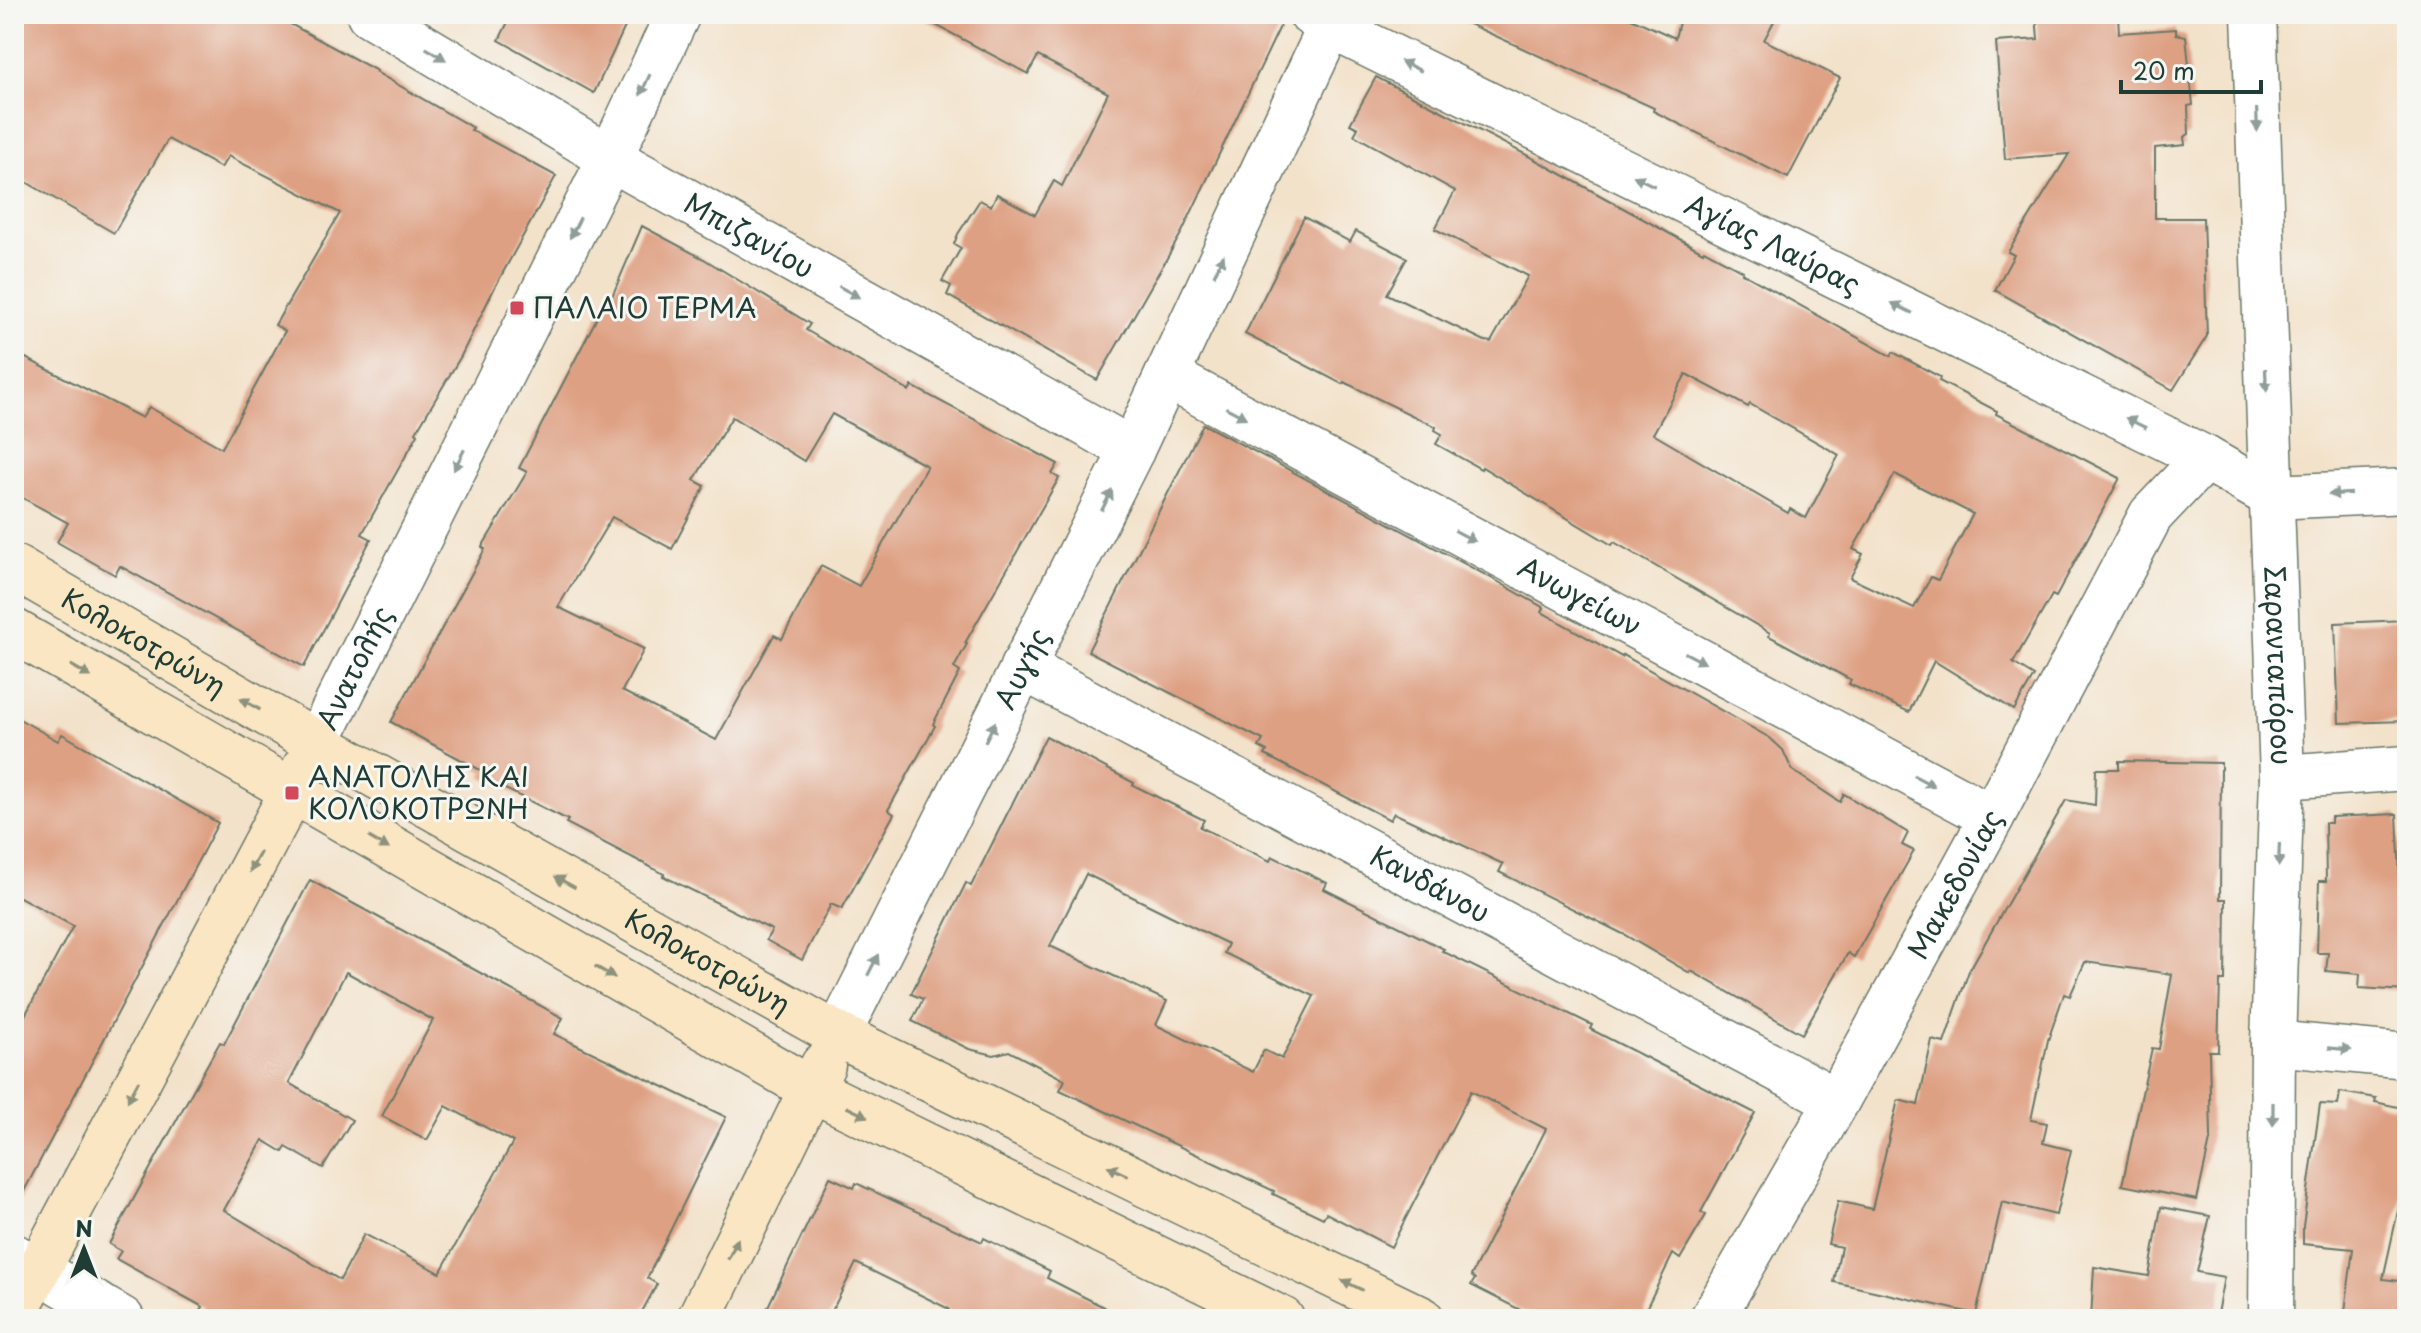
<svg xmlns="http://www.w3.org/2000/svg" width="2421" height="1333" font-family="'Playpen Sans',sans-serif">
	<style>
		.building { fill: #dea083; fill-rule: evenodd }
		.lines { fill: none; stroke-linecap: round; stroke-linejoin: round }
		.street-casing { stroke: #697768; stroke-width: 47 }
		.secondary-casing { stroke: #697768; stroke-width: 47 }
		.street { stroke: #fff; stroke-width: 44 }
		.secondary { stroke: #fbe6c4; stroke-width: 44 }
		.oneway { fill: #8f9e9a }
		.oneway2 { fill: #8d927c }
		.poi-dot { fill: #d1495b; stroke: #f6f6f2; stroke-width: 3 }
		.labels { text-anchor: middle; stroke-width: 6; stroke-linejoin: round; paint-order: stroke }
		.street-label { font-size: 28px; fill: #1f3d34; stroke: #f6f6f2 }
		.poi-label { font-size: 28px; fill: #1f3d34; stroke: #f6f6f2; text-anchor: start }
	</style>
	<rect width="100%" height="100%" fill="#f6f6f2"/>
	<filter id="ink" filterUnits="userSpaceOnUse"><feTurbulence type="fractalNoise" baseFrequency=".0125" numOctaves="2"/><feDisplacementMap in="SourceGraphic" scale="16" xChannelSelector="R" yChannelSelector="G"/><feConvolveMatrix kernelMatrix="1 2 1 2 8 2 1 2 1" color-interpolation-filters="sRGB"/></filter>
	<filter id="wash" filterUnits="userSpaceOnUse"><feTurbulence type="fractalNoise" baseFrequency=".006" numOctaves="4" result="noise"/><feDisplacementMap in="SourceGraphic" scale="32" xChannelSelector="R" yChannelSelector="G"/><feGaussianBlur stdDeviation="1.8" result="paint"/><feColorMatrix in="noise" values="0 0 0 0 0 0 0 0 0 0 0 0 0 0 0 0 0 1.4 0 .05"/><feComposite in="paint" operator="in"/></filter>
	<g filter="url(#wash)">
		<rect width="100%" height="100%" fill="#f3e2ca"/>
		<g id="blocks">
			<g class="building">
				<path d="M14 14H272L377 71 376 72 473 128 471 130 556 176 495 287 461 356 416 432 418 434 362 534 371 539 304 667 120 566 115 575 57 542 68 523 14 493V352L142 418 149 407 222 448 285 331 275 325 340 213 228 156 221 168 168 139 114 233 14 175Z"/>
				<path d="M512 14H631L594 93 499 40Z"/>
				<path d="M915 14H1286L1182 232 1097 380 947 295 951 286 942 281 961 248 954 244 958 234 980 200 991 206 997 194 1035 215 1054 181 1062 186 1108 93 1038 56 1028 74Z"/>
				<path d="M1447 14H1622L1675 38 1681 14H1778L1764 40 1840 78 1788 178 1653 111 1654 108Z"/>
				<path d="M2036 14H2118L2119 33 2176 29V34L2186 36 2193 105 2188 106 2189 134 2184 137 2185 145 2155 148V218H2203L2207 336 2173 390 1995 290 2014 255 2008 252 2069 154 2005 159 1996 42 2038 39Z"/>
				<path d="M1376 77 1536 160 1703 252 1704 250 1743 271 1742 273 1891 356 1893 352 1940 377 1939 381 1997 411 1996 414 2120 478 2056 597 2052 595 2013 663 2034 676 2014 710 1934 661 1909 712 1849 684 1851 680 1769 636 1770 633 1614 542 1612 545 1482 467 1481 469 1436 444 1442 434 1435 430 1436 427 1344 382 1342 384 1245 334 1304 217 1350 242 1356 231 1407 258 1387 294 1485 341 1491 342 1528 276 1435 229 1455 191 1354 135 1358 128 1350 124ZM1686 374 1748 407 1750 404 1839 455 1806 518 1790 509 1788 513 1653 434ZM1895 474 1973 514 1938 580 1931 577 1914 608 1850 578 1863 554 1853 549Z"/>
				<path d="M642 226 704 259 810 324 806 330 909 391 912 386 1058 464 1052 474 1059 478 965 643 967 644 954 668 960 672 933 724 935 726 888 810 894 814 842 909 831 904 802 960 766 940 772 930 663 876 664 874 566 823 568 820 481 777 484 772 391 722 485 549 482 547 527 472 519 468 604 304 608 306ZM832 414 927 466 859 586 821 566 782 639 774 635 716 740 622 691 644 649 558 607 612 517 672 549 705 486 694 480 732 417 804 461Z"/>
				<path d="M1203 424 1497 581 1544 608 1542 612 1622 657 1623 655 1770 738 1783 750 1792 770 1840 802 1844 794 1908 833 1902 845 1914 851 1854 957 1848 953 1802 1034 1691 971 1690 973 1623 934 1499 872 1503 864 1394 813 1390 820 1265 755 1267 751 1259 747 1263 740 1088 651Z"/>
				<path d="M2407 620V721L2339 723 2335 623Z"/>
				<path d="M14 716 58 741 62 734 218 823 14 1210V1036L73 926 14 894Z"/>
				<path d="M1046 736 1134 783 1133 785 1204 820 1200 827 1270 861 1272 856 1327 883 1324 889 1444 949 1442 951 1592 1025 1590 1029 1755 1113 1701 1212 1706 1215 1680 1259 1673 1254 1641 1319H1538L1471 1285 1475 1279 1471 1276 1546 1129 1471 1091 1391 1247 1326 1213 1323 1218 1273 1194 1274 1191 1060 1090 1065 1080 1009 1051 994 1055 969 1049 912 1021 923 999 911 994 966 883 971 886ZM1086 874 1228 944 1224 953 1314 996 1282 1059 1264 1050 1253 1072 1156 1025 1167 1001 1050 946Z"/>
				<path d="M2119 761 2221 763 2220 899H2226L2225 981H2220L2218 1051H2209L2211 1136 2197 1200 2122 1185 2152 1048 2159 1049 2172 974 2085 962 2070 996 2064 994 2048 1040 2031 1120 2047 1123 2043 1143 2071 1150 2056 1215 2002 1202 1976 1314 1834 1282 1841 1247 1828 1244 1838 1201 1872 1209 1898 1100 1918 1105 1932 1040 1944 1043 1969 971 2066 800 2095 805 2096 769H2119Z"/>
				<path d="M2397 814 2403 942H2407V991L2359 988 2360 974 2326 971 2328 953H2317L2319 881H2326L2325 823H2331V817Z"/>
				<path d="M310 880 563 1018 554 1034 726 1117 647 1278 657 1284 638 1319H196L203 1307 116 1259 121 1251 109 1244 192 1092 220 1042 224 1044ZM346 972 433 1020 382 1116 427 1140 446 1106 513 1142 440 1273 364 1234 340 1280 224 1210 263 1140 283 1152 286 1147 323 1168 352 1120 289 1083Z"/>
				<path d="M2340 1092 2376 1098 2375 1102 2407 1109V1170L2383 1279 2407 1282V1319H2344L2353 1249 2303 1244V1226L2320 1104 2338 1105Z"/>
				<path d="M830 1177 854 1188 856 1183 982 1242 984 1238 1050 1271 1047 1278 1127 1319H944L949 1309 856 1263 828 1319H762Z"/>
				<path d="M2161 1207 2210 1216 2197 1272 2224 1277 2216 1319H2091L2094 1267 2149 1276Z"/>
			</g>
		</g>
	</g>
	<g filter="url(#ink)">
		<use href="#blocks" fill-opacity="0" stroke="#697768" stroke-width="2"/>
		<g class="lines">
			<g class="street-casing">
				<g id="street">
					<path id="s1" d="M369 14 610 158 1132 450"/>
					<path id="s2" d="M1311 14 1330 26 2205 458 2273 497 2407 491"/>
					<path id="s3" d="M2254 14 2282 777 2273 1043 2271 1319"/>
					<path id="s4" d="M1167 376 1992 817"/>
					<path id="s5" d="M1022 667 1837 1101"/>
					<path id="s6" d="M317 743 610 158 678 14"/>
					<path d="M2282 777 2407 768"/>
					<path id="s7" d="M838 1035 1132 450 1336 14"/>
					<path d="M2273 1043 2407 1056"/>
					<path d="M14 1256 122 1319"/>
					<path id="s8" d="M1712 1319 1837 1101 1992 817 2151 515 2205 458"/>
				</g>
			</g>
			<g class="secondary-casing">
				<g id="secondary">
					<path id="s9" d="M14 567 317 743 838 1035 1422 1319"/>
					<path d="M14 631 811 1089 1282 1319"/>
					<path d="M14 1315 305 767"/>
					<path d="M699 1319 823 1065"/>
				</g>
			</g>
			<use href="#street" class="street"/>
			<use href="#secondary" class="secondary"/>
		</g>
		<defs><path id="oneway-solid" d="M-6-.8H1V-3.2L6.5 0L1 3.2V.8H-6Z" transform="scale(2)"/></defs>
		<g class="oneway">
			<use href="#oneway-solid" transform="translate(436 54) rotate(31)"/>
			<use href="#oneway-solid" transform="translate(1411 66) rotate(-154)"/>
			<use href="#oneway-solid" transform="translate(645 85) rotate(115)"/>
			<use href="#oneway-solid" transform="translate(2257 120) rotate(88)"/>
			<use href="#oneway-solid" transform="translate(1644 181) rotate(-154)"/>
			<use href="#oneway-solid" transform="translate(575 228) rotate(117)"/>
			<use href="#oneway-solid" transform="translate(1219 265) rotate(-65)"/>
			<use href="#oneway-solid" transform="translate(849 292) rotate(29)"/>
			<use href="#oneway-solid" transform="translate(1902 308) rotate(-154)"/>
			<use href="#oneway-solid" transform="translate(2266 380) rotate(87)"/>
			<use href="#oneway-solid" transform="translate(1236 413) rotate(28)"/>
			<use href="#oneway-solid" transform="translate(2136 423) rotate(-154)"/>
			<use href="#oneway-solid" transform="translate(459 460) rotate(117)"/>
			<use href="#oneway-solid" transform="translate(2340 494) rotate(177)"/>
			<use href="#oneway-solid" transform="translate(1107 500) rotate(-63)"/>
			<use href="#oneway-solid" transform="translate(1465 536) rotate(28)"/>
			<use href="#oneway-solid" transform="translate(1695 658) rotate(28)"/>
			<use href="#oneway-solid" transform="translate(990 732) rotate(-63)"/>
			<use href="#oneway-solid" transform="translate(1924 781) rotate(28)"/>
			<use href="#oneway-solid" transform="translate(2279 855) rotate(92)"/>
			<use href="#oneway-solid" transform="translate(873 965) rotate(-63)"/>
			<use href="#oneway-solid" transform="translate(2340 1049) rotate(5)"/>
			<use href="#oneway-solid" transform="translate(2273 1114) rotate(90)"/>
		</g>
		<g class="oneway2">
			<use href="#oneway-solid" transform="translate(81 671) rotate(30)"/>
			<use href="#oneway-solid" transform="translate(250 704) rotate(-150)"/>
			<use href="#oneway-solid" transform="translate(379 843) rotate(30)"/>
			<use href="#oneway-solid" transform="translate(255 862) rotate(118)"/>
			<use href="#oneway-solid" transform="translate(565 882) rotate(-151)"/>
			<use href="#oneway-solid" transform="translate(605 972) rotate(30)"/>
			<use href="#oneway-solid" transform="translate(133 1091) rotate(118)"/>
			<use href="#oneway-solid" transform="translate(857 1112) rotate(26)"/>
			<use href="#oneway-solid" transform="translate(1118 1171) rotate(-154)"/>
			<use href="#oneway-solid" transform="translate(733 1249) rotate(-64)"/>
			<use href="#oneway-solid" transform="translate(1352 1285) rotate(-154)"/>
		</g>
	</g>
	<g class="poi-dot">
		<rect x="509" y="300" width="16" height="16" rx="4"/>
		<rect x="284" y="785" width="16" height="16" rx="4"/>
	</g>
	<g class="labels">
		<g class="street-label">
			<text dy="10" stroke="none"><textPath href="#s1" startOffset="440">Μπιζανίου</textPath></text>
			<text dy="10" stroke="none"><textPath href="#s2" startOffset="516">Αγίας Λαύρας</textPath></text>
			<text dy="10" stroke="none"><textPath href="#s4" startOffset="468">Ανωγείων</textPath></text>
			<text dy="10" stroke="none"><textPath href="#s9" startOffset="150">Κολοκοτρώνη</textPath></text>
			<text dy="10" stroke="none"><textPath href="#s3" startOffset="652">Σαρανταπόρου</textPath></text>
			<text dy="10" stroke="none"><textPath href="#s6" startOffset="84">Ανατολής</textPath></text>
			<text dy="10" stroke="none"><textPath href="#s7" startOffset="410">Αυγής</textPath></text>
			<text dy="10" stroke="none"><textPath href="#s5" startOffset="462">Κανδάνου</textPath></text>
			<text dy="10" stroke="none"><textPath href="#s8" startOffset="498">Μακεδονίας</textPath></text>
			<text dy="10" stroke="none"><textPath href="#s9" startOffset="798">Κολοκοτρώνη</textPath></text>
		</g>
		<g class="poi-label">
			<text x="533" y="318">ΠΑΛΑΙΟ ΤΕΡΜΑ</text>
			<text x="308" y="787">ΑΝΑΤΟΛΗΣ ΚΑΙ<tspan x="308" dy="32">ΚΟΛΟΚΟΤΡΩΝΗ</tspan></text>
		</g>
	</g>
	<rect width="2421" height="1333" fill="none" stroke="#f6f6f2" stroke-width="48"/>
	<g transform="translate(84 1249)" stroke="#f6f6f2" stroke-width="6" paint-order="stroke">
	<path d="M0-6L14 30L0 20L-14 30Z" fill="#1f3d34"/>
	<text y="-12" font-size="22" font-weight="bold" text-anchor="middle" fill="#1f3d34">N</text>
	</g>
	<path d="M2121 80v12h140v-12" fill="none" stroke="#1f3d34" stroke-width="4"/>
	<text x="2133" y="80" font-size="24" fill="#1f3d34" stroke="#f6f6f2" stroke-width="6" paint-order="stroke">20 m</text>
</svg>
